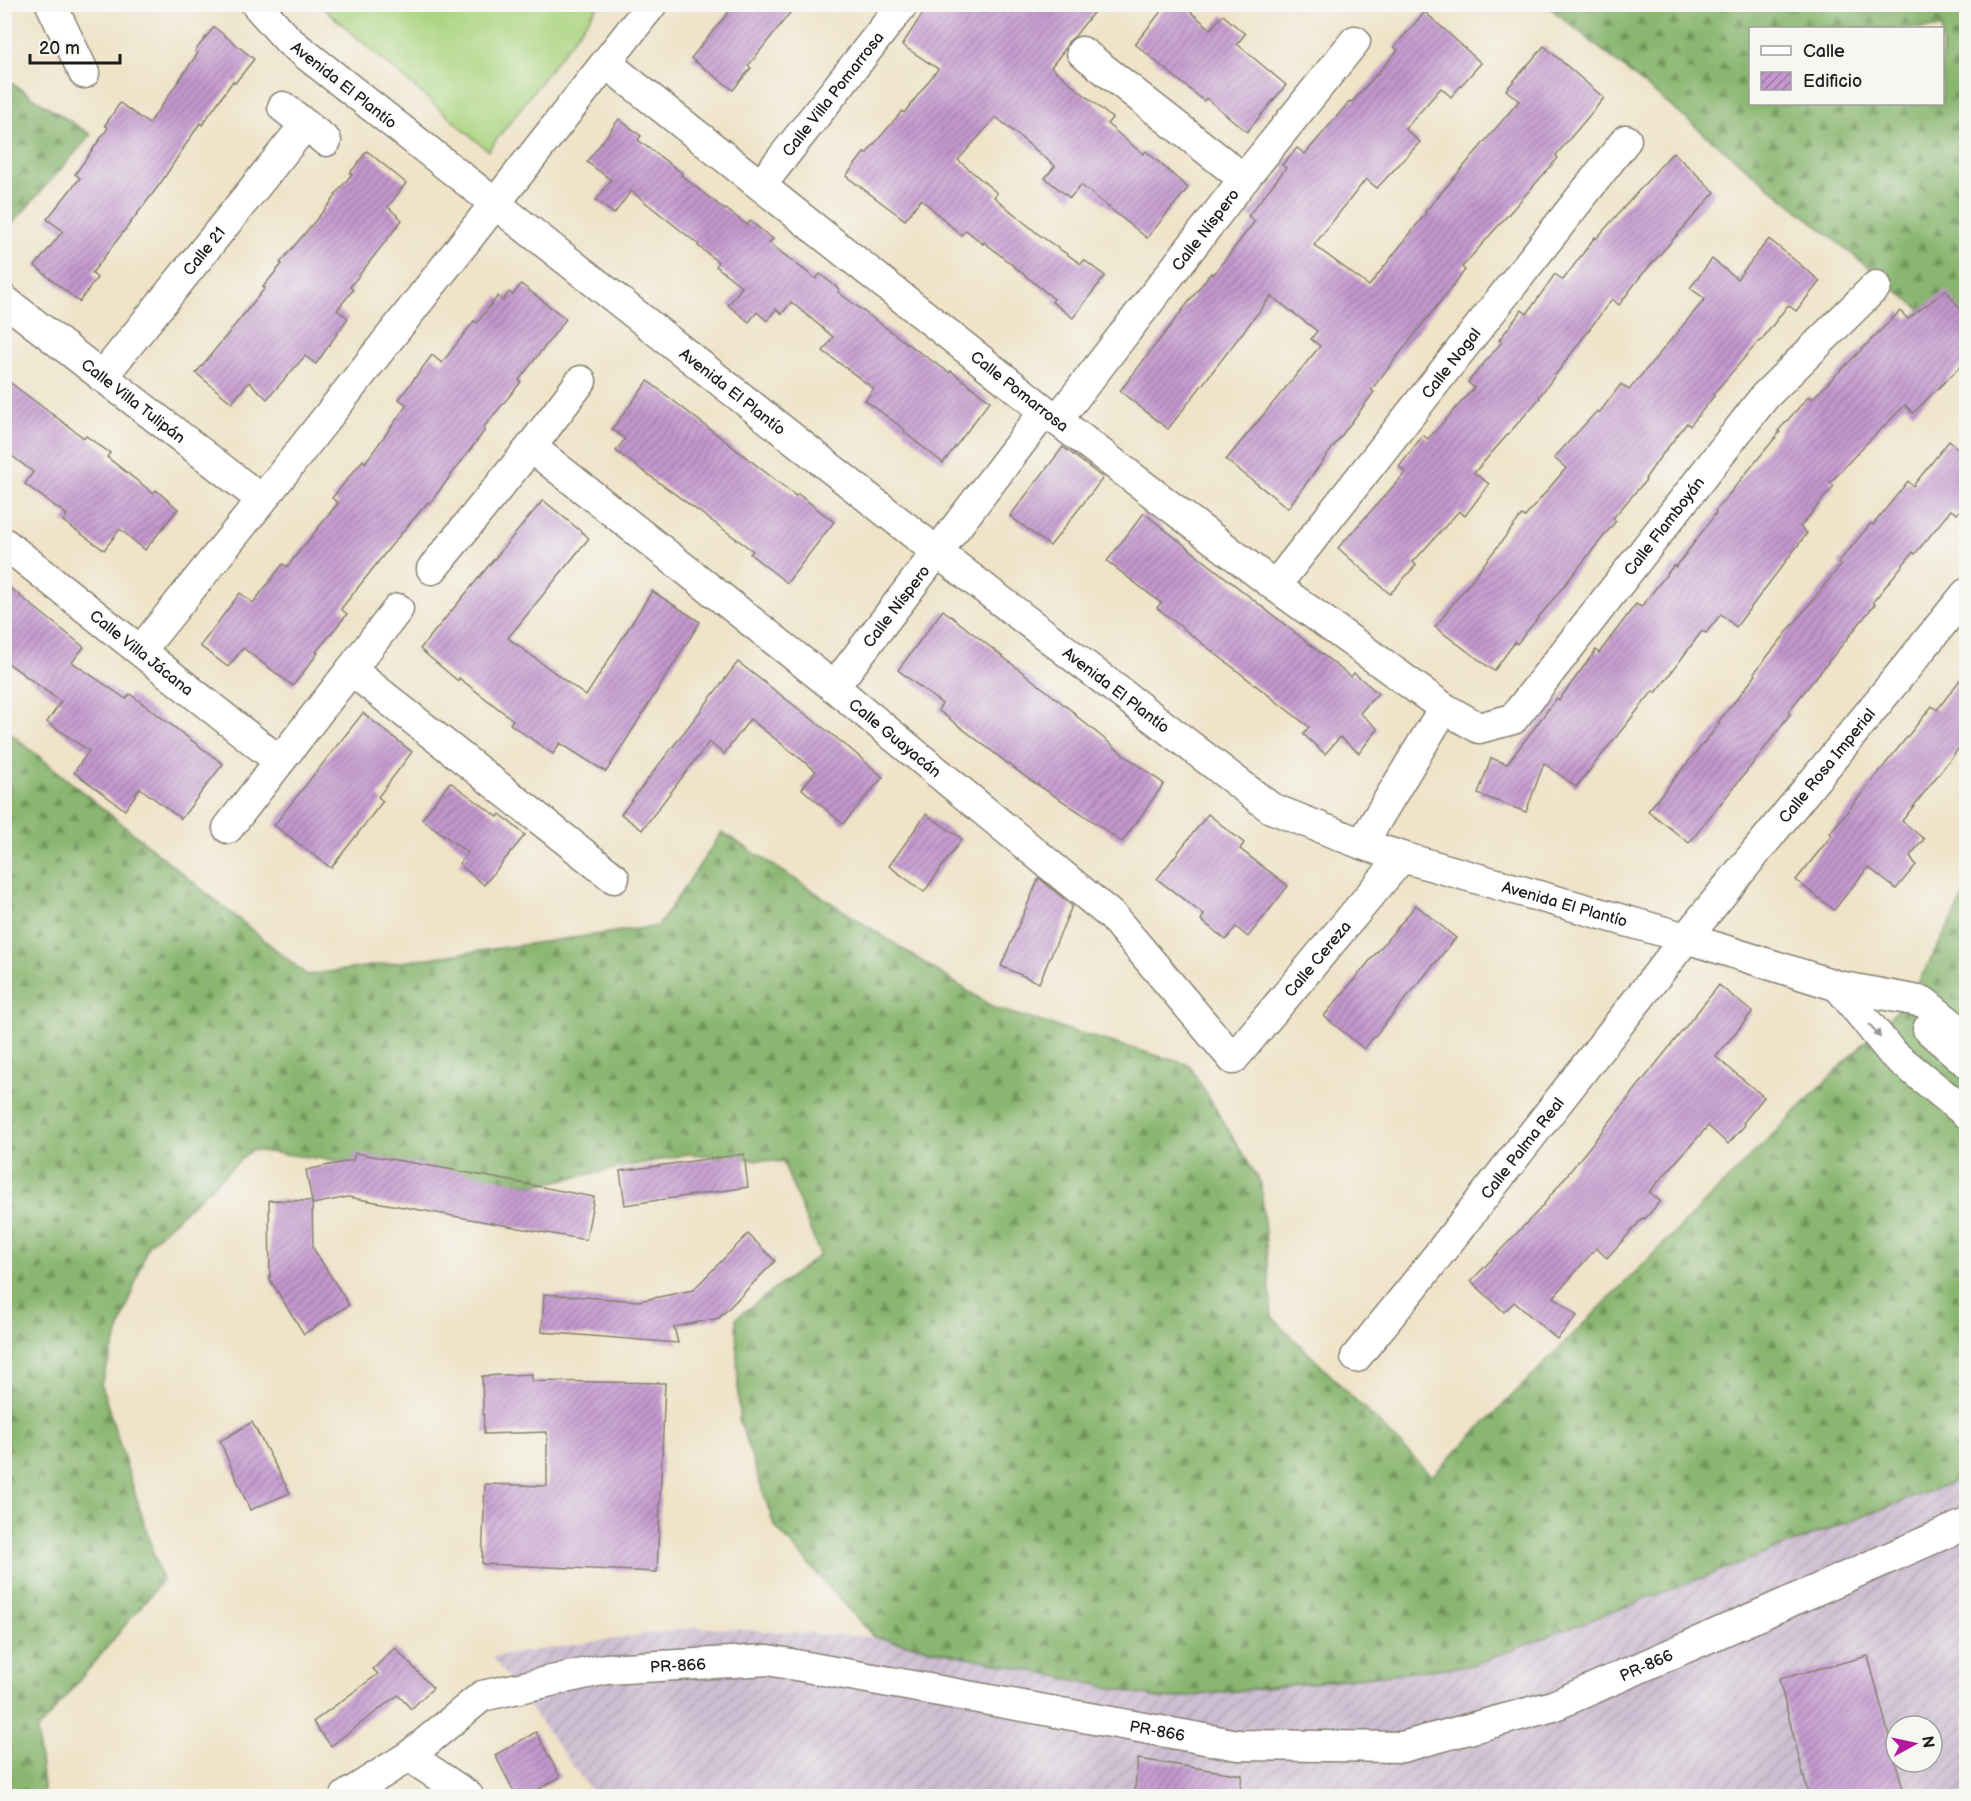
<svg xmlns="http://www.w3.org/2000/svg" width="1971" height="1801" font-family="'Balsamiq Sans',sans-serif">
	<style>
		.industrial { fill: url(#industrial-furrows); fill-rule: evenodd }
		.forest { fill: url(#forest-firs); stroke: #526946; stroke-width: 1.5; fill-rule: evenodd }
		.pitch { fill: #acd581; stroke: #64784e; stroke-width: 1.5 }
		.building { fill: url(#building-hatch) }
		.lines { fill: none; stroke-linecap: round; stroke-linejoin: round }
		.minor-casing { stroke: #868072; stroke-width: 33 }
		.minor { stroke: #fff; stroke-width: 30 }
		.oneway { fill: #999 }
		.labels { text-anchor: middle; stroke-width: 6; stroke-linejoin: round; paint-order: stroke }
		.street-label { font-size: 16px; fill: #1c1c1c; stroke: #f6f6f2 }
	</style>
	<defs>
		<pattern id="industrial-furrows" width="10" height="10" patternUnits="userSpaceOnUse" patternTransform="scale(1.5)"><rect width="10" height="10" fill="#cebed1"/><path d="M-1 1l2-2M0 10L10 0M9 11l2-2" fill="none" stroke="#b0a3b3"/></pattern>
		<pattern id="forest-firs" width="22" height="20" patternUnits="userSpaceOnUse" patternTransform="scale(1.5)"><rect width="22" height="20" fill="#89b66f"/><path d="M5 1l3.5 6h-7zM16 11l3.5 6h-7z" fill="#6f935a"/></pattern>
		<pattern id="building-hatch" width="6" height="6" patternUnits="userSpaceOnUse" patternTransform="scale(1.5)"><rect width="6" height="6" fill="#c397ce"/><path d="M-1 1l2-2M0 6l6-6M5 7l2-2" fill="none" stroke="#9e7aa6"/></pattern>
	</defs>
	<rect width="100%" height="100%" fill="#f6f6f2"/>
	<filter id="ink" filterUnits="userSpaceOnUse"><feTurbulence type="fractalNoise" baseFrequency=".0167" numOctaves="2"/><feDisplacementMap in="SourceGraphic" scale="12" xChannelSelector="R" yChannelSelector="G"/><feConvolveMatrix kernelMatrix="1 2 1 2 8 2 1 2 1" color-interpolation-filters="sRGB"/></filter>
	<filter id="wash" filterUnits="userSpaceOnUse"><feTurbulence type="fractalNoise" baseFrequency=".008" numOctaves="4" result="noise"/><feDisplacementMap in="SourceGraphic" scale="24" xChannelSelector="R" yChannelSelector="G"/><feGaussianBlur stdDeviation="1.35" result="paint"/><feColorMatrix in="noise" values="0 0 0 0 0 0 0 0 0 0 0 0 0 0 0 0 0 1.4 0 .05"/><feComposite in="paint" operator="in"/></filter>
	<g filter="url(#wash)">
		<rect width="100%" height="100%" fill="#efe3c8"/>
		<path class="industrial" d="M1966 1477V1796H595L492 1657 695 1627 874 1637 1163 1699 1473 1665ZM1896 1726H1932V1762H1896Z"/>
		<g class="forest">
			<path d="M1526 5H1966V347L1549 7ZM1750 28H1942V104H1750Z"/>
			<path d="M5 79 91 135 5 232Z"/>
			<path d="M4 728 307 975 658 926 722 832 994 1008 1189 1065 1261 1184 1272 1317 1432 1476 1911 996 1966 894V1477L1473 1665 1163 1699 874 1637 774 1525 739 1419 736 1318 820 1255 783 1162 688 1154 536 1185 251 1150 148 1245 101 1384 162 1581 37 1731 44 1796H5Z"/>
		</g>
		<path class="pitch" d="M320 5H599L488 151Z"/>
		<g id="blocks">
			<g class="building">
				<path d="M735 4H797L748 66 751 68 733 90 691 58Z"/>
				<path d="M929 4H1100L1075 36 1068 42 1065 49 1051 67 1112 118 1107 124 1143 154 1146 151 1188 188 1147 238 1081 185 1070 198 1045 178 1055 166 996 117 958 160 997 193 994 197 1038 234 1081 264 1084 260 1105 276 1073 318 1052 302 1054 299 984 242 983 244 966 230 961 235 921 199 905 220 846 176 864 153 866 154 902 111 904 113 938 69 902 45Z"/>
				<path d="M1167 4H1181L1211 29 1223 15 1245 34 1237 44 1286 85 1247 132 1206 98 1204 101 1135 44Z"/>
				<path d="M1425 12 1481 63 1451 97 1441 88 1405 129 1420 142 1377 188 1366 179 1314 245 1369 286 1426 213 1425 212 1519 101 1506 90 1544 46 1604 98 1556 155 1558 158 1462 267 1465 270 1371 390 1374 392 1288 508 1226 460 1320 346 1311 339 1317 331 1271 296 1168 429 1120 391 1211 273 1213 275 1255 221 1248 216 1286 168 1282 165 1297 148 1305 154 1350 101 1352 102 1398 50 1394 47Z"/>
				<path d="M214 27 254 59 235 83 233 81 202 125 200 123 160 184 92 273 97 278 79 302 35 266 63 231 47 219 80 178 75 174 108 128 105 125 120 103 149 124 198 53 195 51Z"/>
				<path d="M619 119 641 136 638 140 682 173 681 175 725 210 726 209 747 225 750 221 773 239 769 243 816 279 820 274 840 290 838 292 909 345 950 373 951 371 990 401 943 463 904 432 905 430 865 400 874 389 823 351 833 337 791 302 782 314 776 309 767 321 757 312 749 322 728 305 742 287 716 266 718 262 698 246 699 245 631 191 614 214 596 200 611 180 587 162Z"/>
				<path d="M367 151 406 183 388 207 402 220 350 287 353 290 337 310 348 318 316 364 305 356 267 399 249 382 232 403 196 373 265 288 263 287 282 264 280 263 336 196 335 195 352 174 350 173Z"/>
				<path d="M1673 152 1715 192 1640 277 1619 305 1612 299 1539 397 1540 398 1474 473 1489 484 1465 516 1459 511 1413 562 1416 565 1390 594 1338 548 1406 472 1399 467 1423 435 1428 439 1474 388 1468 382 1502 342 1499 340 1522 310 1527 314 1555 274 1563 280 1595 237 1596 239Z"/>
				<path d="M1769 239 1820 281 1796 311 1788 305 1760 342 1759 341 1713 394 1714 396 1690 426 1687 423 1658 460 1645 479 1646 480 1613 518 1616 521 1517 644 1515 642 1494 671 1435 627 1522 515 1525 517 1566 468 1554 458 1597 411 1599 413 1621 384 1629 390 1705 299 1690 288 1712 259 1737 279Z"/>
				<path d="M521 284 566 319 519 380 521 382 483 428 485 430 430 503 428 502 390 547 341 609 347 614 316 652 318 653 293 686 243 648 228 667 200 646 240 593 253 603 283 564 287 567 338 503 332 498 363 460 365 463 407 405 399 399 432 355 442 363 474 321 477 323 498 296 503 301 509 292 513 295Z"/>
				<path d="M1946 290 1966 317V361L1913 413 1905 405 1860 450 1830 483 1834 486 1800 527 1807 533 1736 627 1721 614 1706 633 1702 631 1656 693 1653 691 1576 787 1544 763 1526 812 1478 794 1491 758 1507 764 1557 698 1559 700 1596 650 1599 653 1636 604 1641 607 1674 565 1676 567 1716 513 1715 511 1780 432 1778 431 1809 396 1812 399 1900 311 1908 319Z"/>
				<path d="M4 378 84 438 86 436 110 453 107 457 153 493 156 490 178 509 145 550 120 529 104 550 63 521 67 515 25 484 33 472 4 450Z"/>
				<path d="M648 381 796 496 798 494 834 522 787 583 750 554 753 551 616 451 625 439 612 429Z"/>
				<path d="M1949 441 1966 455V502L1957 514 1951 510 1915 554 1913 552 1873 602 1875 604 1788 712 1790 714 1755 761 1689 843 1648 811 1720 723 1718 722 1756 675 1754 673 1841 565 1838 563 1871 523 1873 525 1908 481 1913 486Z"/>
				<path d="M1063 447 1103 478 1050 546 1010 516Z"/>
				<path d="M543 500 589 538 508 638 586 696 652 591 700 622 606 772 560 743 553 754 510 724 513 720 459 678 458 681 420 649Z"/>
				<path d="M1144 513 1351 677 1354 673 1378 693 1360 713 1378 729 1359 753 1340 737 1325 754 1303 734 1309 727 1157 608 1161 603 1107 561Z"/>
				<path d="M4 583 84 647 72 662 126 699 130 694 223 764 181 819 140 788 125 810 74 772 89 751 47 722 61 702 4 660Z"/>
				<path d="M943 610 1076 714 1075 715 1123 754 1164 784 1122 842 1081 813 1027 778 938 710 942 704 898 670Z"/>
				<path d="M738 662 848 747 883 777 843 824 802 789 816 771 750 719 724 754 709 742 642 830 621 814Z"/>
				<path d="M1966 672V739L1902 821 1924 839 1910 856 1916 865 1896 889 1868 867 1834 910 1796 880 1832 835 1830 833 1932 706 1937 710Z"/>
				<path d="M363 713 412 752 378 797 383 801 331 868 274 825Z"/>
				<path d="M450 782 498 817 500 814 525 835 484 885 459 864 468 853 422 819Z"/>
				<path d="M926 814 962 839 924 892 889 866Z"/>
				<path d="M1208 814 1244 843 1240 849 1288 886 1248 937 1236 927 1226 940 1201 920 1204 915 1157 879Z"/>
				<path d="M1039 878 1072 906 1039 983 1001 966Z"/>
				<path d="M1416 905 1456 938 1364 1049 1324 1016Z"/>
				<path d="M1719 985 1752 1012 1716 1057 1764 1097 1743 1123 1745 1125 1728 1144 1708 1126 1649 1192 1660 1201 1645 1219 1643 1218 1607 1258 1596 1248 1554 1297 1577 1316 1557 1339 1514 1302 1504 1312 1471 1281 1539 1210Z"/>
				<path d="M355 1153 448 1169 594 1197 586 1240 348 1197 313 1204 312 1202 313 1248 349 1305 304 1334 270 1280 269 1200 312 1201 306 1170 353 1160Z"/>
				<path d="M744 1154 748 1187 625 1205 620 1171Z"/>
				<path d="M748 1234 775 1261 719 1318 674 1327 678 1343 542 1332 544 1294 639 1301 693 1290Z"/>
				<path d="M532 1374V1381L665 1383 657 1572 482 1564 485 1484 547 1486V1432L484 1434 482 1376Z"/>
				<path d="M252 1422 290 1493 250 1510 220 1441Z"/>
				<path d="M395 1648 433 1688 411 1709 398 1695 331 1746 313 1722 378 1674 373 1669Z"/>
				<path d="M1868 1656 1905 1797H1809L1779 1679Z"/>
				<path d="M536 1732 560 1777 525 1797H517L495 1755Z"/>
				<path d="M1138 1759 1242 1775 1239 1797H1134Z"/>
			</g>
		</g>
	</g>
	<g filter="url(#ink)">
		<use href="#blocks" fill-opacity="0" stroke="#868072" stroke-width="1.5"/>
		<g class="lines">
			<g class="minor-casing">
				<g id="minor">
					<path d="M51 4 84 73"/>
					<path id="s1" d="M256 4 289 41 937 552 1271 808 1362 844 1402 857 1686 938 1838 986 1924 1002 1966 1036"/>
					<path d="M1082 52 1244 179"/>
					<path id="s2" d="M606 63 1045 411 1275 586 1444 708 1479 728 1513 719 1765 396 1876 286"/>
					<path d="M283 107 326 141"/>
					<path id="s3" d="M761 185 903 4"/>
					<path id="s4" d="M4 300 262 500"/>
					<path id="s5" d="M102 377 305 125"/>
					<path id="s6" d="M1058 419 1244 179 1355 41"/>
					<path id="s7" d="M531 447 834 687 1113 917 1233 1059 1402 857"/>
					<path id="s8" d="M4 543 279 761"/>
					<path d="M432 569 531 447 581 381"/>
					<path id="s9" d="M1275 586 1626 140"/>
					<path d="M141 650 262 500 652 4"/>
					<path d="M351 670 614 878"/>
					<path id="s10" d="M834 687 1045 411"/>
					<path d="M228 828 398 609"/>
					<path d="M1362 844 1444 708"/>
					<path d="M1838 986 1892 1053 1966 1113"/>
					<path d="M1928 1029 1966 1062"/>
					<path id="s11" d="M1356 1357 1413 1287 1686 938 1966 594"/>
					<path d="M409 1756 468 1796"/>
					<path id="s12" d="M346 1796 409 1756 482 1696 606 1669 768 1660 1238 1745 1402 1747 1553 1706 1966 1524"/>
				</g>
			</g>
			<use href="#minor" class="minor"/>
		</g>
		<defs><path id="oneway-solid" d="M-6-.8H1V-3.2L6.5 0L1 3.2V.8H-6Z" transform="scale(1.5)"/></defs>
		<use class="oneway" href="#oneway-solid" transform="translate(1875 1031) rotate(51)"/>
	</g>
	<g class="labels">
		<g class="street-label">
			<text dy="6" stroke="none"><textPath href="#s1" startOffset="120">Avenida El Plantío</textPath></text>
			<text dy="6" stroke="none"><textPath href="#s3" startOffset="116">Calle Villa Pomarrosa</textPath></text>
			<text dy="6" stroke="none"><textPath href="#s6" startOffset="240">Calle Níspero</textPath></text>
			<text dy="6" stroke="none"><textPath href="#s5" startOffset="162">Calle 21</textPath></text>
			<text dy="6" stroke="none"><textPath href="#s9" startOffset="284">Calle Nogal</textPath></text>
			<text dy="6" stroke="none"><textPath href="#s2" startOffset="528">Calle Pomarrosa</textPath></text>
			<text dy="6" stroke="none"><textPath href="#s1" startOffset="615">Avenida El Plantío</textPath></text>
			<text dy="6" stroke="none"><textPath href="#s4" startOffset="164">Calle Villa Tulipán</textPath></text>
			<text dy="6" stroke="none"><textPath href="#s2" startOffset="1378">Calle Flamboyán</textPath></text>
			<text dy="6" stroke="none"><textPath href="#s10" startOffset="102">Calle Níspero</textPath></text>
			<text dy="6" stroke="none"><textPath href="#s8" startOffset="176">Calle Villa Jácana</textPath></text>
			<text dy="6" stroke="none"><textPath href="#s1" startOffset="1101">Avenida El Plantío</textPath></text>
			<text dy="6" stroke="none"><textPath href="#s7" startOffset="466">Calle Guayacán</textPath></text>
			<text dy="6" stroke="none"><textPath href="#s11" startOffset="756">Calle Rosa Imperial</textPath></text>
			<text dy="6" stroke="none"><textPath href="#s1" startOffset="1605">Avenida El Plantío</textPath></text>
			<text dy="6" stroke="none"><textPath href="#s7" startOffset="1065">Calle Cereza</textPath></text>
			<text dy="6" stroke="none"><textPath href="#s11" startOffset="267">Calle Palma Real</textPath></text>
			<text dy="6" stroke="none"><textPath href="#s12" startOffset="368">PR-866</textPath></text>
			<text dy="6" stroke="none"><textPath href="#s12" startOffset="1358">PR-866</textPath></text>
			<text dy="6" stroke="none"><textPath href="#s12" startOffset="854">PR-866</textPath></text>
		</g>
	</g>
	<rect width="1971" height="1801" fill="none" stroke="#f6f6f2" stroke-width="24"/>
	<rect x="1749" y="27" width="195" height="78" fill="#f6f6f2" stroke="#9f9f9c" stroke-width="1.5"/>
	<rect x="1761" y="46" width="30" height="9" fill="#ffffff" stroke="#9f9f9c" stroke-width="1.5"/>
	<text x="1803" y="57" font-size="18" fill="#1c1c1c">Calle</text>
	<rect x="1761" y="72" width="30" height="18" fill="url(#building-hatch)" stroke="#9f9f9c" stroke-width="1.5"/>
	<text x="1803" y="87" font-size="18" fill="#1c1c1c">Edificio</text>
	<g transform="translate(1914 1744) rotate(82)"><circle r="28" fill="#f6f6f2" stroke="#9f9f9c" stroke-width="1.5"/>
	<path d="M0-4.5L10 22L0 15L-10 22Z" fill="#b5179e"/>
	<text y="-9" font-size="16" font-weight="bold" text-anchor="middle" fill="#1c1c1c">N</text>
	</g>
	<path d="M30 54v9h90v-9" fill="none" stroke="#1c1c1c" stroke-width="3"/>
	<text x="39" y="54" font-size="18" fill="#1c1c1c" stroke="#f6f6f2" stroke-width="4.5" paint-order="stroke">20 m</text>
</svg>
